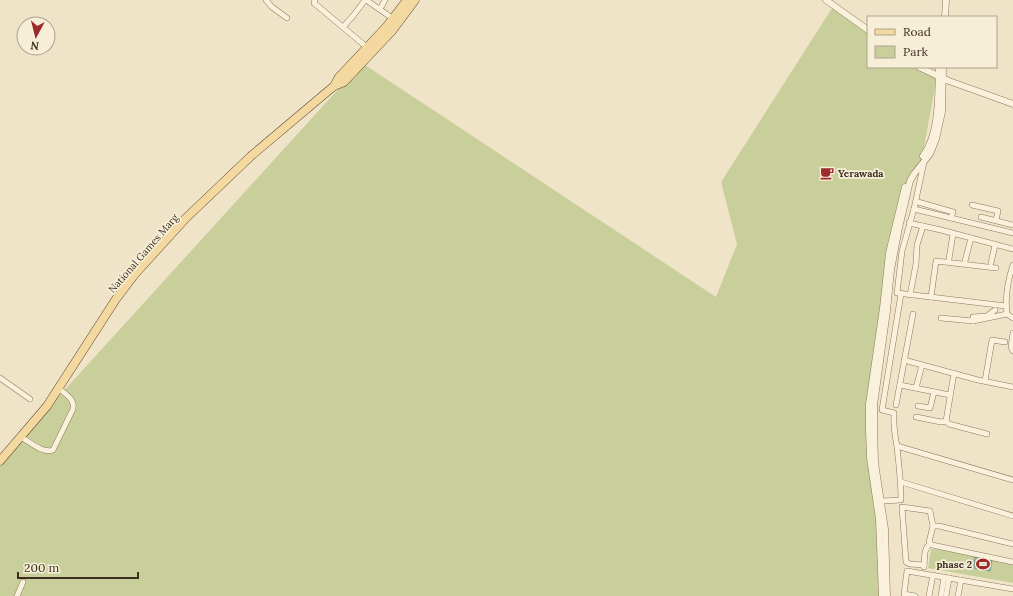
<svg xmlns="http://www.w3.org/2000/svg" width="1013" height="596" font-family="Lora,serif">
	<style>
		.green { fill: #c9cf9b }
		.water { fill: #a9c4bc; stroke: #6f938a }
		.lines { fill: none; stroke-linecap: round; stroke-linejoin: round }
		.minor-casing { stroke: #8d765c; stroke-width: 6 }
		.tertiary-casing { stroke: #8d765c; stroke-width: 7 }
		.primary-casing { stroke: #5b4430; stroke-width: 9 }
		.minor { stroke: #faf1dc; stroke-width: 5 }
		.tertiary { stroke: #faf1dc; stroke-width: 6 }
		.primary { stroke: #f3d9a0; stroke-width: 8 }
		.labels { text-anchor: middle; stroke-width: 3.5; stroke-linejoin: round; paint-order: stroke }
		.poi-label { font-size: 10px; font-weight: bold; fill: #3d2e20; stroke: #f7eed8; text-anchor: start }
		.street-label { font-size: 10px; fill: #3d2e20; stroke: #f7eed8 }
	</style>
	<rect width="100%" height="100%" fill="#f0e4c8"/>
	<g class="green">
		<path d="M834 5 868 29V67H924L937 76 920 169 919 173 915 176 911 175 886 271 874 465 887 596H0V461L362 63 716 297 737 244 721 182Z"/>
		<path d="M931 549 943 550 1013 564V583L928 568Z"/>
	</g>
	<path class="water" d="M975 557 992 560 990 571 974 568Z"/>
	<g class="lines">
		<g class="minor-casing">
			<g id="minor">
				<path d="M266 0 272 7 287 18"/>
				<path d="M315 0 314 3 369 49"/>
				<path d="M366 0 395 20"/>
				<path d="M380 9 385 0"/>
				<path d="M343 27 353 16 365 0"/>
				<path d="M924 162 914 209 902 251 897 293 1006 306"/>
				<path d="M918 202 953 212 951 218"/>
				<path d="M972 205 998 211 996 220"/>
				<path d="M914 209 1013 233"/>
				<path d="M981 217 1013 225"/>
				<path d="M909 223 941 230 1013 249"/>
				<path d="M949 259 953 234"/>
				<path d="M965 261 971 238"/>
				<path d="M991 263 995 245"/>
				<path d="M1013 265C1008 280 1005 298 1007 314L1013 318"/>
				<path d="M910 295 916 264 917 245 923 226"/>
				<path d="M931 297 936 261 996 268"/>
				<path d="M941 318 973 321 1007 314"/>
				<path d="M973 321V317L987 316 995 310"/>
				<path d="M1013 333 1011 347 1013 351"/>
				<path d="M904 360 978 380 1013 387"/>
				<path d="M954 373 946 421 949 424 987 434"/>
				<path d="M0 378 30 399"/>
				<path d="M985 381 992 340 1005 342"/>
				<path d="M900 385 950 395"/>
				<path d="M916 388 922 365"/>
				<path d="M896 405 913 314"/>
				<path d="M918 406 930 408 934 392"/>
				<path d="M916 417 941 422 946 421"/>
				<path d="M21 437C30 442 43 454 53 450L73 409C75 399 66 395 59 388"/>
				<path d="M897 446 1013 480"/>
				<path d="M901 482 1013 516"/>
				<path d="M882 501 901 500C901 482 899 465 897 447 895 434 893 426 894 413L882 410 901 294"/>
				<path d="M933 526H939L1013 544"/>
				<path d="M924 565 910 564 906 562 902 507 930 511 933 526 929 542 932 545 1013 562"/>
				<path d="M924 567C925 559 923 549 930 544"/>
				<path d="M17 596 23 582"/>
				<path d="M915 596 904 594 907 571 1013 589"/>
				<path d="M929 596 933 575"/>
				<path d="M941 596 944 577"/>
				<path d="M946 596 949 578"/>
				<path d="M958 596 961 580"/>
			</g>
		</g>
		<g class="tertiary-casing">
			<g id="tertiary">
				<path d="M826 0 868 30"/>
				<path d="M945 17 946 0"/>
				<path d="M919 67 949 81 1013 104"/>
				<path d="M923 156C940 133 938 94 939 67"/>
				<path d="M882 596 879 519 870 458 869 430V404L883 308 889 253 905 187"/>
				<path d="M887 596 885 529 875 463 874 425V405L887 311 891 270 899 228 910 181 914 174 930 154 936 139 942 112 943 67"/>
			</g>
		</g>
		<g class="primary-casing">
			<g id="primary">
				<path d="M334 86 339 77 387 26 407 0"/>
				<path d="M0 461 47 406 116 299 135 274 155 252 186 218 251 156 334 86 344 82 392 31 415 0"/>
			</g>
		</g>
		<use href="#minor" class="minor"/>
		<use href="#tertiary" class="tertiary"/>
		<use href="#primary" class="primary"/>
	</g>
	<defs>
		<g id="cafe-bare" transform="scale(1.08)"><path d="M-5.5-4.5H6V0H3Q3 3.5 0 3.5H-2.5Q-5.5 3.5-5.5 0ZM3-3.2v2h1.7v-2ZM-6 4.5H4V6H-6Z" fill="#9e2a2b" stroke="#f7eed8" stroke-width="2.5" paint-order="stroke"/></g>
		<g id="stadium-bare" transform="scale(1.08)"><path d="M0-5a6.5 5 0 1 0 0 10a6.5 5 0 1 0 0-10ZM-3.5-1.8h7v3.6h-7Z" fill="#9e2a2b" stroke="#f7eed8" stroke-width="2.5" paint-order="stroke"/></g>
	</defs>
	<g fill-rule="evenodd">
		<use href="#cafe-bare" x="827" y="173"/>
		<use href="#stadium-bare" x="983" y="564"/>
	</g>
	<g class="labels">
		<g class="poi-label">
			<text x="838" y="177">Yerawada</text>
			<text x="972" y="568" text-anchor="end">phase 2</text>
		</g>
		<g class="street-label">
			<text transform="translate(143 253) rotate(-49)" y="4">National Games Marg</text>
		</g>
	</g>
	<rect x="867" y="16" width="130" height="52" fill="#f7eed8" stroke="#ada18e"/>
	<rect x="875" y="29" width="20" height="6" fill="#f3d9a0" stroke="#ada18e"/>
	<text x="903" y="36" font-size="12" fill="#3d2e20">Road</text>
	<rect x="875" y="46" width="20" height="12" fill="#c9cf9b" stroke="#ada18e"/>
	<text x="903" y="56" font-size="12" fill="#3d2e20">Park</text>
	<g transform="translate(36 36) rotate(187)"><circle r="19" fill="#f7eed8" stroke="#ada18e"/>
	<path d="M0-3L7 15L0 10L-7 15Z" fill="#9e2a2b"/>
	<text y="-6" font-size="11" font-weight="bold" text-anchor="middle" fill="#3d2e20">N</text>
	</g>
	<path d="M18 572v6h120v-6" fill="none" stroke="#3d2e20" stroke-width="2"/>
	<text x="24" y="572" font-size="12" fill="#3d2e20" stroke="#f7eed8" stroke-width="3" paint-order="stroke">200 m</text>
</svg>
